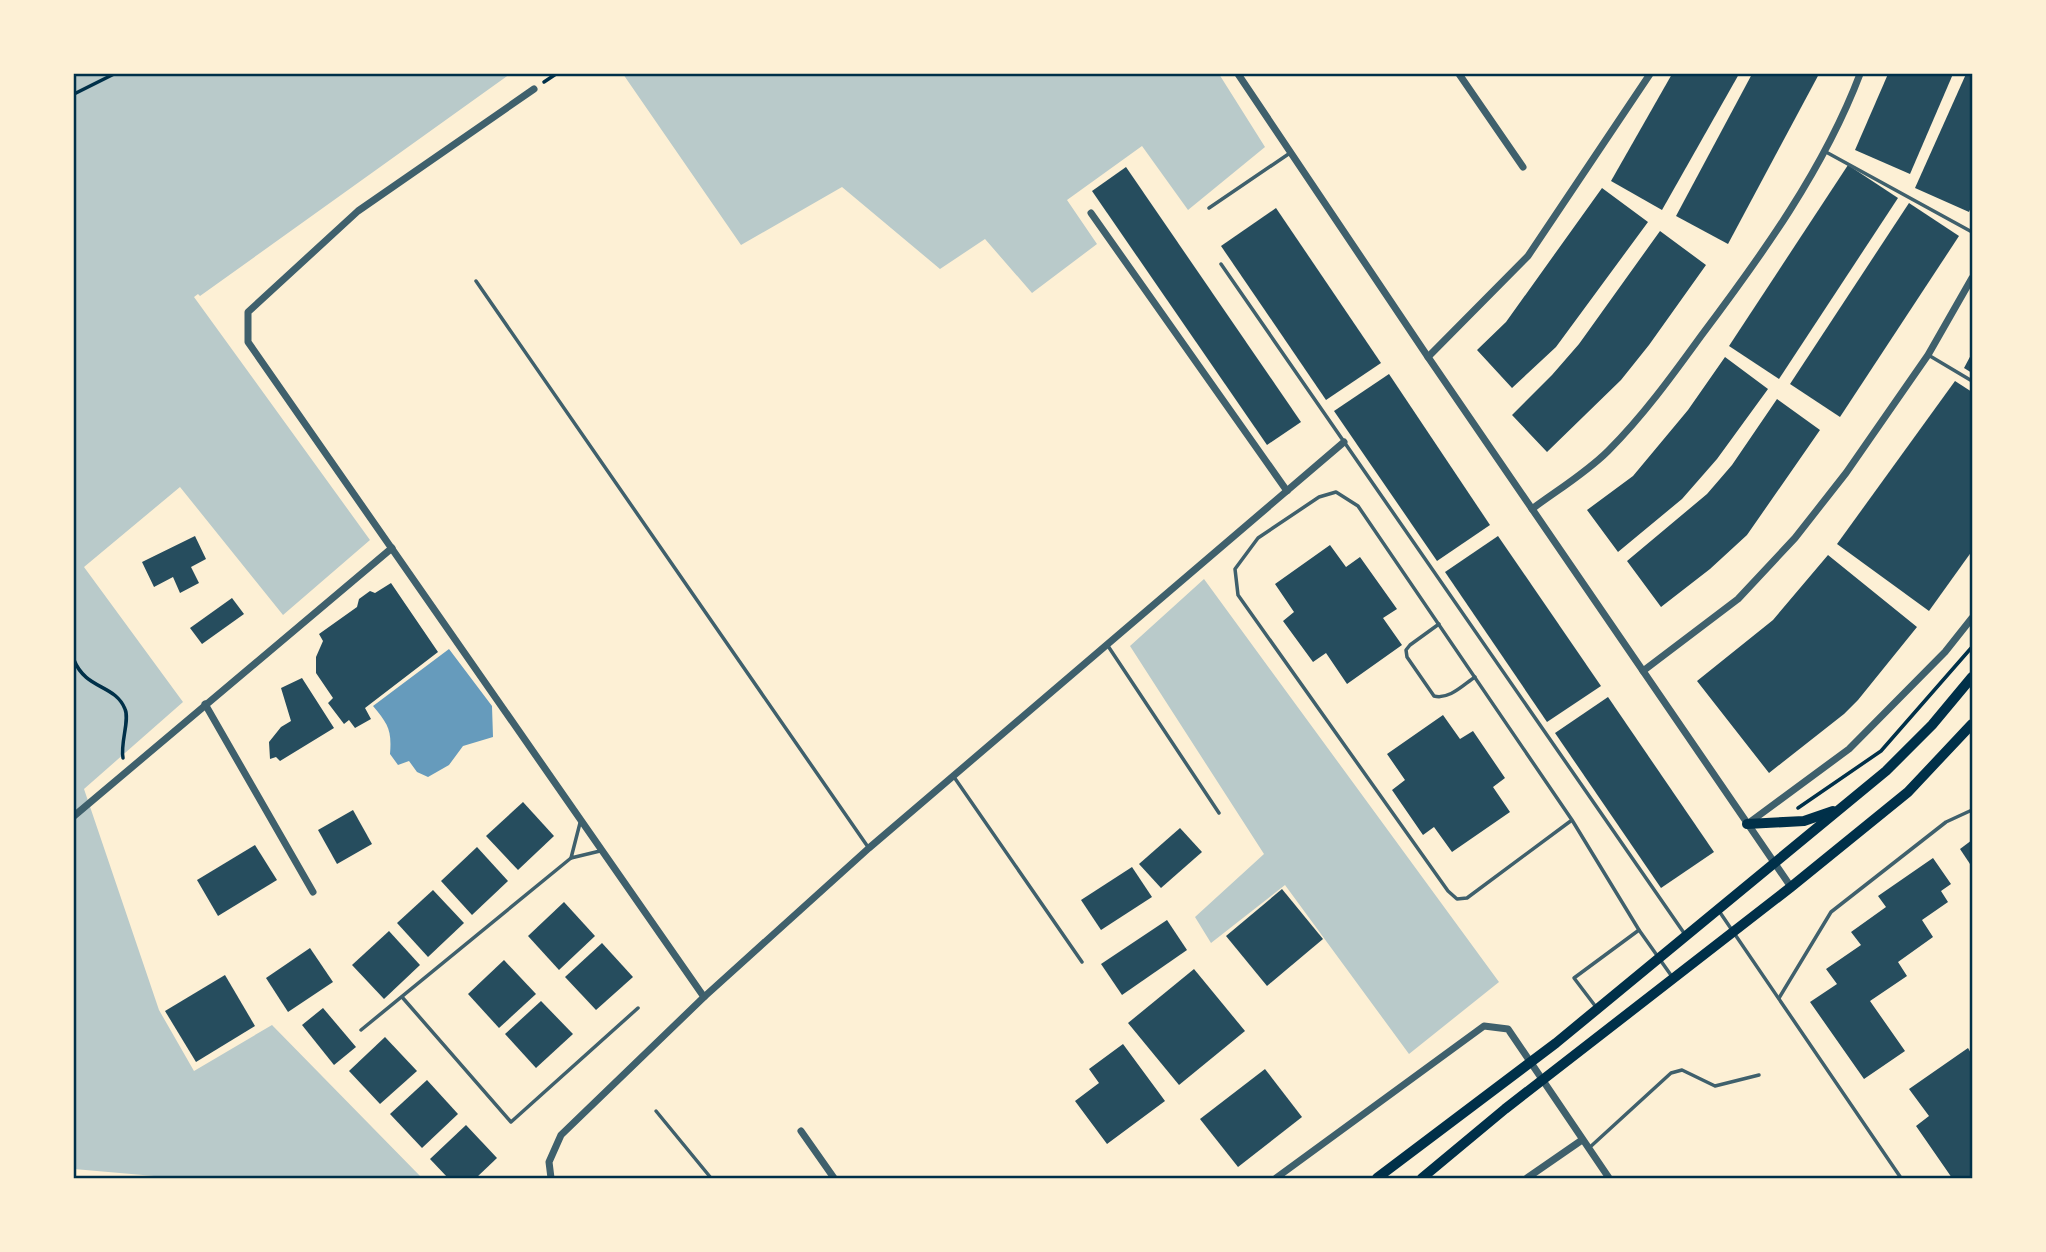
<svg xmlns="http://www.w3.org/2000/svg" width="2046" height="1252" font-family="'Fira Sans Condensed',sans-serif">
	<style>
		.green { fill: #b9caca }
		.water { fill: #669bbc }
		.building { fill: #264d5e }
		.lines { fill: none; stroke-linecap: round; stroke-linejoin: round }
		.path { stroke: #003049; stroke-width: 3.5 }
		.service { stroke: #3f606c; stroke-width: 3.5 }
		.minor { stroke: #3f606c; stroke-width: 7 }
		.secondary { stroke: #003049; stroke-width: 10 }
		.neatline { fill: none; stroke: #003049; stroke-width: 2.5 }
	</style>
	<rect width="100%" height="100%" fill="#fdf0d5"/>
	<g class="green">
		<path d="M74 74H510L200 296 198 294 194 297 370 540 283 615 180 487 84 567 183 702 84 789 159 1010 194 1071 272 1025 422 1178H177L74 1169Z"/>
		<path d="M623 74H1219L1265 147 1188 210 1142 146 1067 200 1097 244 1032 293 985 239 940 269 842 187 741 245Z"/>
		<path d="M1204 579 1499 982 1409 1054 1285 885 1211 943 1195 917 1264 854 1130 646Z"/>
	</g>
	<path class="water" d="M449 649 492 706 493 737 463 746 449 765 428 777 417 772 409 761 398 765 390 754C392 730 388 724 373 706Z"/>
	<g class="building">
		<path d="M1672 74H1739L1662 210 1611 181Z"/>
		<path d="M1752 74H1819L1728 244 1676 216Z"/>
		<path d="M1888 74H1953L1910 174 1855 150Z"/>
		<path d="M1966 74H1972V205L1969 212 1915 188Z"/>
		<path d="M1848 165 1898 198 1779 379 1729 346Z"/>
		<path d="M1126 167 1301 422 1267 445 1092 191Z"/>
		<path d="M1602 188 1648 222 1556 347 1512 388 1477 350 1506 322Z"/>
		<path d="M1909 203 1959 236 1840 417 1790 384Z"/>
		<path d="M1276 208 1381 363 1326 400 1221 246Z"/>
		<path d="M1660 231 1706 265 1649 345 1621 380 1547 452 1512 415 1552 375 1579 344Z"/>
		<path d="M1972 353V373L1964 368Z"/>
		<path d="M1725 357 1768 389 1717 459 1682 499 1618 552 1587 510 1633 476 1688 410Z"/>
		<path d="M1389 374 1490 525 1437 561 1334 411Z"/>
		<path d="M1955 381 1972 392V551L1929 611 1837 544Z"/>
		<path d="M1777 399 1820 430 1747 535 1710 569 1661 607 1627 561 1707 494 1732 465Z"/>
		<path d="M195 536 206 559 191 567 199 583 180 593 173 577 154 587 142 562Z"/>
		<path d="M1498 536 1601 686 1547 722 1445 572Z"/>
		<path d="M1330 545 1346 567 1360 557 1397 609 1383 618 1402 645 1347 684 1326 653 1313 662 1283 621 1294 612 1275 584Z"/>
		<path d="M1828 555 1917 627 1858 700 1844 714 1769 773 1697 681 1773 620Z"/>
		<path d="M391 583 438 652 365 708 371 719 355 728 349 720 344 724 328 703 333 698 316 673V657L323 641 319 634 357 607 359 599 370 591 375 593Z"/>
		<path d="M232 598 244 614 202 644 190 628Z"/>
		<path d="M302 678 334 728 280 761 276 757 270 759 269 742 281 727 291 721 281 688Z"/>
		<path d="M1608 697 1714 852 1661 888 1555 733Z"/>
		<path d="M1443 715 1460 739 1473 731 1505 778 1493 787 1510 812 1452 852 1434 827 1423 835 1392 790 1405 780 1387 754Z"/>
		<path d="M523 802 554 836 518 870 486 836Z"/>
		<path d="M353 810 372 844 337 864 318 830Z"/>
		<path d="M1180 828 1202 852 1161 888 1139 864Z"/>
		<path d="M1972 840V867L1960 849Z"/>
		<path d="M255 845 277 880 218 916 197 880Z"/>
		<path d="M477 847 508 881 472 915 441 881Z"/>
		<path d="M1933 858 1951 884 1941 891 1948 902 1922 920 1933 937 1898 962 1907 976 1870 1001 1905 1051 1864 1079 1810 1002 1837 984 1826 969 1861 945 1851 932 1886 907 1878 896Z"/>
		<path d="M1132 867 1152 897 1101 930 1081 900Z"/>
		<path d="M1282 889 1323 939 1267 986 1226 936Z"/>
		<path d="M433 890 464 923 428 957 397 923Z"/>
		<path d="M564 902 595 936 559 970 528 936Z"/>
		<path d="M1167 920 1187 950 1122 995 1101 964Z"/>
		<path d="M389 931 420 965 384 999 352 965Z"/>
		<path d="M602 943 633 977 596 1010 565 977Z"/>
		<path d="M310 948 333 982 288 1012 266 978Z"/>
		<path d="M504 960 536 994 499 1028 468 994Z"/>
		<path d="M1194 969 1245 1031 1179 1085 1128 1023Z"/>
		<path d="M225 975 255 1026 196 1062 165 1011Z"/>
		<path d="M541 1001 573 1034 536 1068 505 1034Z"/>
		<path d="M323 1008 356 1047 334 1065 302 1025Z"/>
		<path d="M385 1037 417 1071 380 1104 349 1071Z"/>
		<path d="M1123 1044 1165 1101 1107 1144 1075 1101 1099 1083 1089 1069Z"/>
		<path d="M1968 1048 1972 1055V1178H1952L1916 1126 1929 1116 1909 1089Z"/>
		<path d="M1265 1069 1302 1117 1238 1167 1200 1119Z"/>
		<path d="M427 1080 458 1114 422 1148 390 1114Z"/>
		<path d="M466 1125 497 1158 476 1178H448L430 1159Z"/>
	</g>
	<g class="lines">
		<g class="path">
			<path d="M544 82 556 74"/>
			<path d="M74 94 114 74"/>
			<path d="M74 660C86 690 115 684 125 709 130 720 120 743 123 758"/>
			<path d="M1798 808 1881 751 1972 647"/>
		</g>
		<g class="service">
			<path d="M1826 152 1972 232"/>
			<path d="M1209 208 1290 153"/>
			<path d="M1221 264 1684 933"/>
			<path d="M476 281 868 847"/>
			<path d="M1930 356 1972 381"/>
			<path d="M1439 624 1410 645 1406 650 1407 657 1434 696C1449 700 1463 685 1475 677"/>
			<path d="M1108 646 1219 813"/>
			<path d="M954 777 1082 962"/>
			<path d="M1572 820 1467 898 1457 899 1448 891 1238 595 1235 569 1258 538 1319 497 1336 492 1358 506 1572 820 1639 930 1673 978"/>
			<path d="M580 823 571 858 600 851"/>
			<path d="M1719 911 1901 1178"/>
			<path d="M402 997 511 1122 638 1008"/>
			<path d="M1779 998 1831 912 1946 822 1972 810"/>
			<path d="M1596 1007 1574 978 1639 930"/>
			<path d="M361 1030 571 858"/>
			<path d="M656 1111 711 1178"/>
			<path d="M1589 1148 1671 1073 1682 1070 1715 1086 1759 1075"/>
		</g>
		<g class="minor">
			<path d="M1238 74 1428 357 1791 887"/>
			<path d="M1459 74 1523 167"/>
			<path d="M534 89 358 211 248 312V342L704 997"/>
			<path d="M1091 213 1287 491"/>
			<path d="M1428 357 1528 256 1650 74"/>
			<path d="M1532 509C1556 491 1586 473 1608 451 1643 416 1672 376 1701 336 1762 255 1824 169 1860 74"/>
			<path d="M1643 671 1738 599 1795 538 1846 473 1928 355 1972 278"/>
			<path d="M205 704 313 892"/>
			<path d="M74 816 392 548"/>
			<path d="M1750 822 1849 749 1945 652 1972 618"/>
			<path d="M801 1131 834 1178"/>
			<path d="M551 1178 549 1162 561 1135 704 997 869 848 1344 442"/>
			<path d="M1276 1178 1484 1026 1508 1029 1609 1178"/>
			<path d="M1527 1178 1582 1140"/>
		</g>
		<g class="secondary">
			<path d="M1747 824 1804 821 1833 811"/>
			<path d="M1377 1178 1556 1043 1886 771 1932 725 1972 677"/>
			<path d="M1422 1178 1505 1109 1791 887 1908 792 1972 724"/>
		</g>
	</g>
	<rect width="2046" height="1252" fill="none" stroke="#fdf0d5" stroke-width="150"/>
	<rect x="75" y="75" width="1896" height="1102" class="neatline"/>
</svg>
